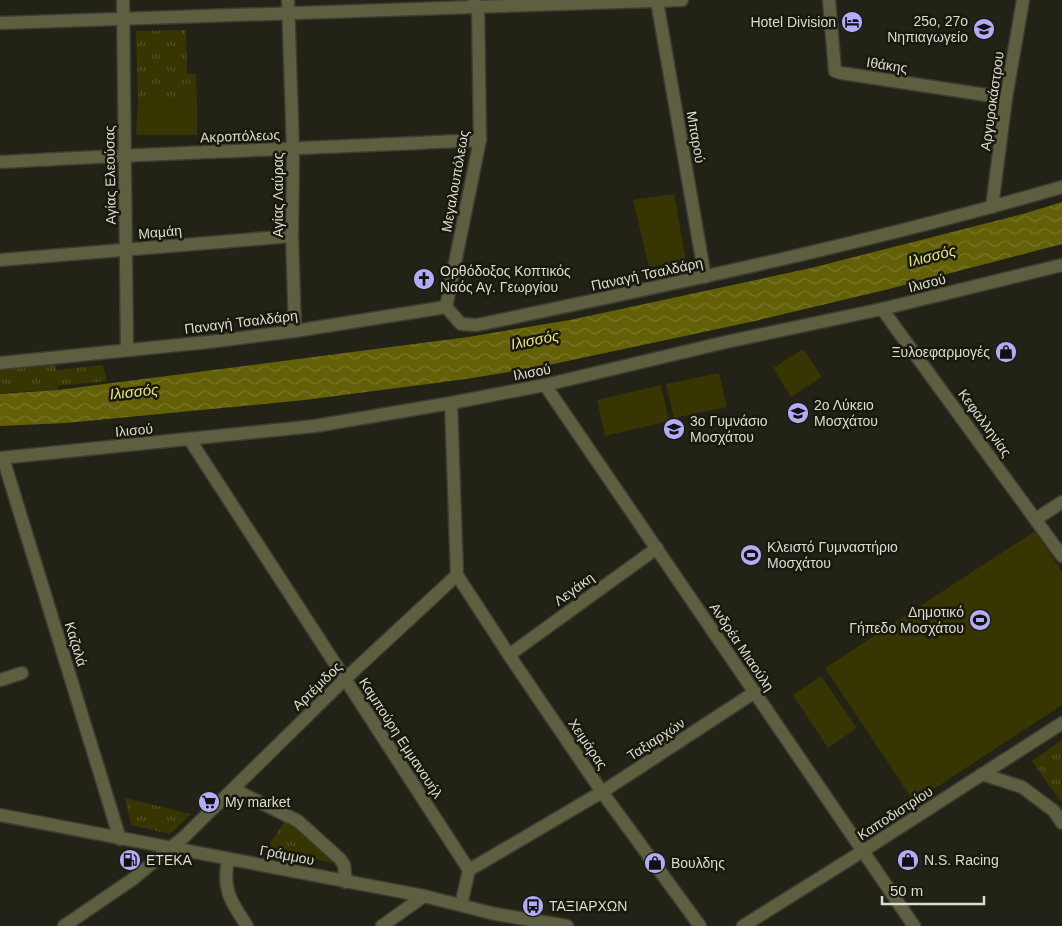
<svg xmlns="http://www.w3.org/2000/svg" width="1062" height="926" font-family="Helvetica,sans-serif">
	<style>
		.grass { fill: #373502 }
		.park { fill: url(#park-tufts) }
		.water { fill: url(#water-waves) }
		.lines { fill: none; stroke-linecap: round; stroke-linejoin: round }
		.minor-casing { stroke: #3c3c31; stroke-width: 15 }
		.minor { stroke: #5e5e40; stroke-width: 12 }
		.labels { text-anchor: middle; stroke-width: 5; stroke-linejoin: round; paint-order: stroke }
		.poi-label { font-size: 14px; fill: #dcdcd4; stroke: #19190d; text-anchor: start }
		.street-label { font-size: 14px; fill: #dcdcd4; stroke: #19190d }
		.water-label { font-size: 15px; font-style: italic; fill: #e9e67b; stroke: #19190d }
	</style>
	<defs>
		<pattern id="park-tufts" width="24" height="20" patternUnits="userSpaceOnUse" patternTransform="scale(1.25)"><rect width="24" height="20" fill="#373502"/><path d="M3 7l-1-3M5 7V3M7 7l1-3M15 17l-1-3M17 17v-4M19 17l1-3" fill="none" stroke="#535226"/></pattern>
		<pattern id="water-waves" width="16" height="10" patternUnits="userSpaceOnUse" patternTransform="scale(1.25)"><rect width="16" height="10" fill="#636007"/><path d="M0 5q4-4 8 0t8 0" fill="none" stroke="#79762a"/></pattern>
	</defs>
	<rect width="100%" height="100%" fill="#222216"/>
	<g class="grass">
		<path d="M197 100V135H136L138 102Z"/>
		<path d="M674 194 686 261 649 267 633 200Z"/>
		<path d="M803 349 822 377 791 397 773 368Z"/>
		<path d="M719 373 727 407 674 418 666 384Z"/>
		<path d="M661 385 669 421 605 436 597 400Z"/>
		<path d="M1035 531 1062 572V705L914 802 825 668Z"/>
		<path d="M821 676 857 728 828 748 793 695Z"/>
	</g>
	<g class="park">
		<path d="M186 30 187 74H196L197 100 138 102 136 31Z"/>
		<path d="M55 361 56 370 103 365 107 381 58 386V390L0 393V368Z"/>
		<path d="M1062 740V801L1061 802 1032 761Z"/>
		<path d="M125 798 191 814 170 834 131 825Z"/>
		<path d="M285 821 291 822 336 861 332 863 269 849V845Z"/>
	</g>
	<path class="water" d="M1062 202V244L885 290 755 321 544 366 466 379 305 400 66 423 0 426V394L58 390 468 337 570 320 811 268 1023 214Z"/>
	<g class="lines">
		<g class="minor-casing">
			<g id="minor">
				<path d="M123 0 127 350"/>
				<path d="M288 0 293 150 292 236 295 331"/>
				<path d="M829 0 835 71 841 73 1006 98"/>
				<path d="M657 1 705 277"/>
				<path d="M0 23 682 0"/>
				<path d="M0 162C160 153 320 148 480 140"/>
				<path d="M992 207 1006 98 1023 0"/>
				<path d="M0 260 292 236"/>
				<path d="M446 307 461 324 477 325C673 284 870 243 1062 187"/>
				<path d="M446 307 480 140 478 7 474 2"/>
				<path d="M882 309 1062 556"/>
				<path d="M0 363 209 342 295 331 446 307"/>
				<path d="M545 385 914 926"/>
				<path d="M190 440 469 870 461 905"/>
				<path d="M0 458 315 426 451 403 545 385 726 342 882 309 1062 265"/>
				<path d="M3 458 120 839"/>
				<path d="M1036 519 1062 502"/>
				<path d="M457 575 509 655 602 792 700 926"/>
				<path d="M509 655 657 548"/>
				<path d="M0 680 22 673"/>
				<path d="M982 774 1022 787 1054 811 1062 823"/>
				<path d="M233 789 298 821 340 859 344 865 346 882"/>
				<path d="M0 815 424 896 495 914 567 926"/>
				<path d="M228 860C222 889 231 902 247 926"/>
				<path d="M469 870 602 792 755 692"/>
				<path d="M64 926 133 879 185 836 345 679 457 575 451 403"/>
				<path d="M382 926 424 896"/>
				<path d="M743 926 863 851 1062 723"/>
			</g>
		</g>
		<use href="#minor" class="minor"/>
	</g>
	<defs>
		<g id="hotel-disc" transform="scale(1.125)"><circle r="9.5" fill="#b3adf9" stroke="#19190d"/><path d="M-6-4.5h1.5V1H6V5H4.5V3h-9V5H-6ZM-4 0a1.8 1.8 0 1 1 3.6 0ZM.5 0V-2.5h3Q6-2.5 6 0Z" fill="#111"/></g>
		<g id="school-disc" transform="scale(1.125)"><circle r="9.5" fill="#b3adf9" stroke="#19190d"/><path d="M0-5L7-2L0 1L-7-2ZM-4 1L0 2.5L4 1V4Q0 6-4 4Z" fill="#111"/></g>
		<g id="church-disc" transform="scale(1.125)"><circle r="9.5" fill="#b3adf9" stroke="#19190d"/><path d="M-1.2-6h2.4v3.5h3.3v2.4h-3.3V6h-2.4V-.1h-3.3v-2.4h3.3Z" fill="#111"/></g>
		<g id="shop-disc" transform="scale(1.125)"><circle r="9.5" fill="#b3adf9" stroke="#19190d"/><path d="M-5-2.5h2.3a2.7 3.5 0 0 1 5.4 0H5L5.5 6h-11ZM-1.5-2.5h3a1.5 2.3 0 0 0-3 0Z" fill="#111"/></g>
		<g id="stadium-disc" transform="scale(1.125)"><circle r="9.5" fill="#b3adf9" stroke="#19190d"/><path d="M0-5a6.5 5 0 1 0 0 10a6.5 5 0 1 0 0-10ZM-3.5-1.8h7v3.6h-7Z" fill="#111"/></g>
		<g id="supermarket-disc" transform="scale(1.125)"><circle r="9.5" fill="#b3adf9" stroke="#19190d"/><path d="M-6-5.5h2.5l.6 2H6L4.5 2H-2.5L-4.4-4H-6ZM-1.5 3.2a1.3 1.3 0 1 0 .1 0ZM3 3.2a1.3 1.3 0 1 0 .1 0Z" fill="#111"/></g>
		<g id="fuel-disc" transform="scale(1.125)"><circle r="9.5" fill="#b3adf9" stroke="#19190d"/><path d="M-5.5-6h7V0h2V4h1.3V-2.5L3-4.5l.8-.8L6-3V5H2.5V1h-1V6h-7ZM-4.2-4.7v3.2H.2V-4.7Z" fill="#111"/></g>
		<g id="bus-disc" transform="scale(1.125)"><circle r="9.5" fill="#b3adf9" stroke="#19190d"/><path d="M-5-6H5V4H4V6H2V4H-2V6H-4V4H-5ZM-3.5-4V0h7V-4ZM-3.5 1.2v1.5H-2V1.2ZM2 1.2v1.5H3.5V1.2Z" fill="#111"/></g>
	</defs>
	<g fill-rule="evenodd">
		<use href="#hotel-disc" x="852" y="22"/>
		<use href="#school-disc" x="984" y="29"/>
		<use href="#church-disc" x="424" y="279"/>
		<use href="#shop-disc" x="1006" y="352"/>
		<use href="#school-disc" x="798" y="413"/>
		<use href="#school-disc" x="674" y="429"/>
		<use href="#stadium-disc" x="751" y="555"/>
		<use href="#stadium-disc" x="980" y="620"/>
		<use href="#supermarket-disc" x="209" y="802"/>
		<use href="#fuel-disc" x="130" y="860"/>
		<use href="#shop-disc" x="908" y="860"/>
		<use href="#shop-disc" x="655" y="863"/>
		<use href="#bus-disc" x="533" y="906"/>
	</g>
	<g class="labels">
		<g class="poi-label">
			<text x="968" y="26" text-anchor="end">25ο, 27ο<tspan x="968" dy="16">Νηπιαγωγείο</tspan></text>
			<text x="836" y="27" text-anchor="end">Hotel Division</text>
			<text x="440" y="276">Ορθόδοξος Κοπτικός<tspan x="440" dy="16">Ναός Αγ. Γεωργίου</tspan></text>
			<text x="990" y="357" text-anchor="end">Ξυλοεφαρμογές</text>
			<text x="814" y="410">2ο Λύκειο<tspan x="814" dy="16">Μοσχάτου</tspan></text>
			<text x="690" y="426">3o Γυμνάσιο<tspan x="690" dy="16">Μοσχάτου</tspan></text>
			<text x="767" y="552">Κλειστό Γυμναστήριο<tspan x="767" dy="16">Μοσχάτου</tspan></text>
			<text x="964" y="617" text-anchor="end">Δημοτικό<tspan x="964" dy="16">Γήπεδο Μοσχάτου</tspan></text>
			<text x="225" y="807">My market</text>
			<text x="146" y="865">ΕΤΕΚΑ</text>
			<text x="924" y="865">N.S. Racing</text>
			<text x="671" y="868">Βουλδης</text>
			<text x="549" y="911">ΤΑΞΙΑΡΧΩΝ</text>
		</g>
		<g class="street-label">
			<text transform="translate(887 65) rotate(9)" y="5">Ιθάκης</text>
			<text transform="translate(992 101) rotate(-82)" y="5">Αργυροκάστρου</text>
			<text transform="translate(240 136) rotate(-2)" y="5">Ακροπόλεως</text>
			<text transform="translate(696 137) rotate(80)" y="5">Μπαρού</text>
			<text transform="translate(110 175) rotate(-91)" y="5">Αγίας Ελεούσας</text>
			<text transform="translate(455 181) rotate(-80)" y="5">Μεγαλουπόλεως</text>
			<text transform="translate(278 195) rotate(-90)" y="5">Αγίας Λαύρας</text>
			<text transform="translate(160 232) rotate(-5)" y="5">Μαμάη</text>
			<text transform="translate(647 274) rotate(-12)" y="5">Παναγή Τσαλδάρη</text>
			<text transform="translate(927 283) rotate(-14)" y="5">Ιλισού</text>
			<text transform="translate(241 322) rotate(-7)" y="5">Παναγή Τσαλδάρη</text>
			<text transform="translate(532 372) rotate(-11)" y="5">Ιλισού</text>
			<text transform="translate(985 423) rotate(54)" y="5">Κεφαλληνίας</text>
			<text transform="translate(134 430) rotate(-5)" y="5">Ιλισού</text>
			<text transform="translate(574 589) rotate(-36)" y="5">Λεγάκη</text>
			<text transform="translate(76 644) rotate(73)" y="5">Καζαλά</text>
			<text transform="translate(742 647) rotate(56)" y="5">Ανδρέα Μιαούλη</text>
			<text transform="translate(317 686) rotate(-44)" y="5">Αρτέμιδος</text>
			<text transform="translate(401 738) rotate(57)" y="5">Καμπούρη Εμμανουήλ</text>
			<text transform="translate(656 739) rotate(-33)" y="5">Ταξιαρχών</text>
			<text transform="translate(588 744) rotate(56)" y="5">Χειμάρας</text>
			<text transform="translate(895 813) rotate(-33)" y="5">Καποδιστρίου</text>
			<text transform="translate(287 855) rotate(11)" y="5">Γράμμου</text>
		</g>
		<g class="water-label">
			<text transform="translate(932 256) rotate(-14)" y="5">Ιλισσός</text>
			<text transform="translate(535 340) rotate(-11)" y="5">Ιλισσός</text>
			<text transform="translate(134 392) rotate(-6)" y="5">Ιλισσός</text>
		</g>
	</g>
	<path d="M882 896v8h102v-8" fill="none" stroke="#dcdcd4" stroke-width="2.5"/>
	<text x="890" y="896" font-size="15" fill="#dcdcd4" stroke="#19190d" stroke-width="4" paint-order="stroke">50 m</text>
</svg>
